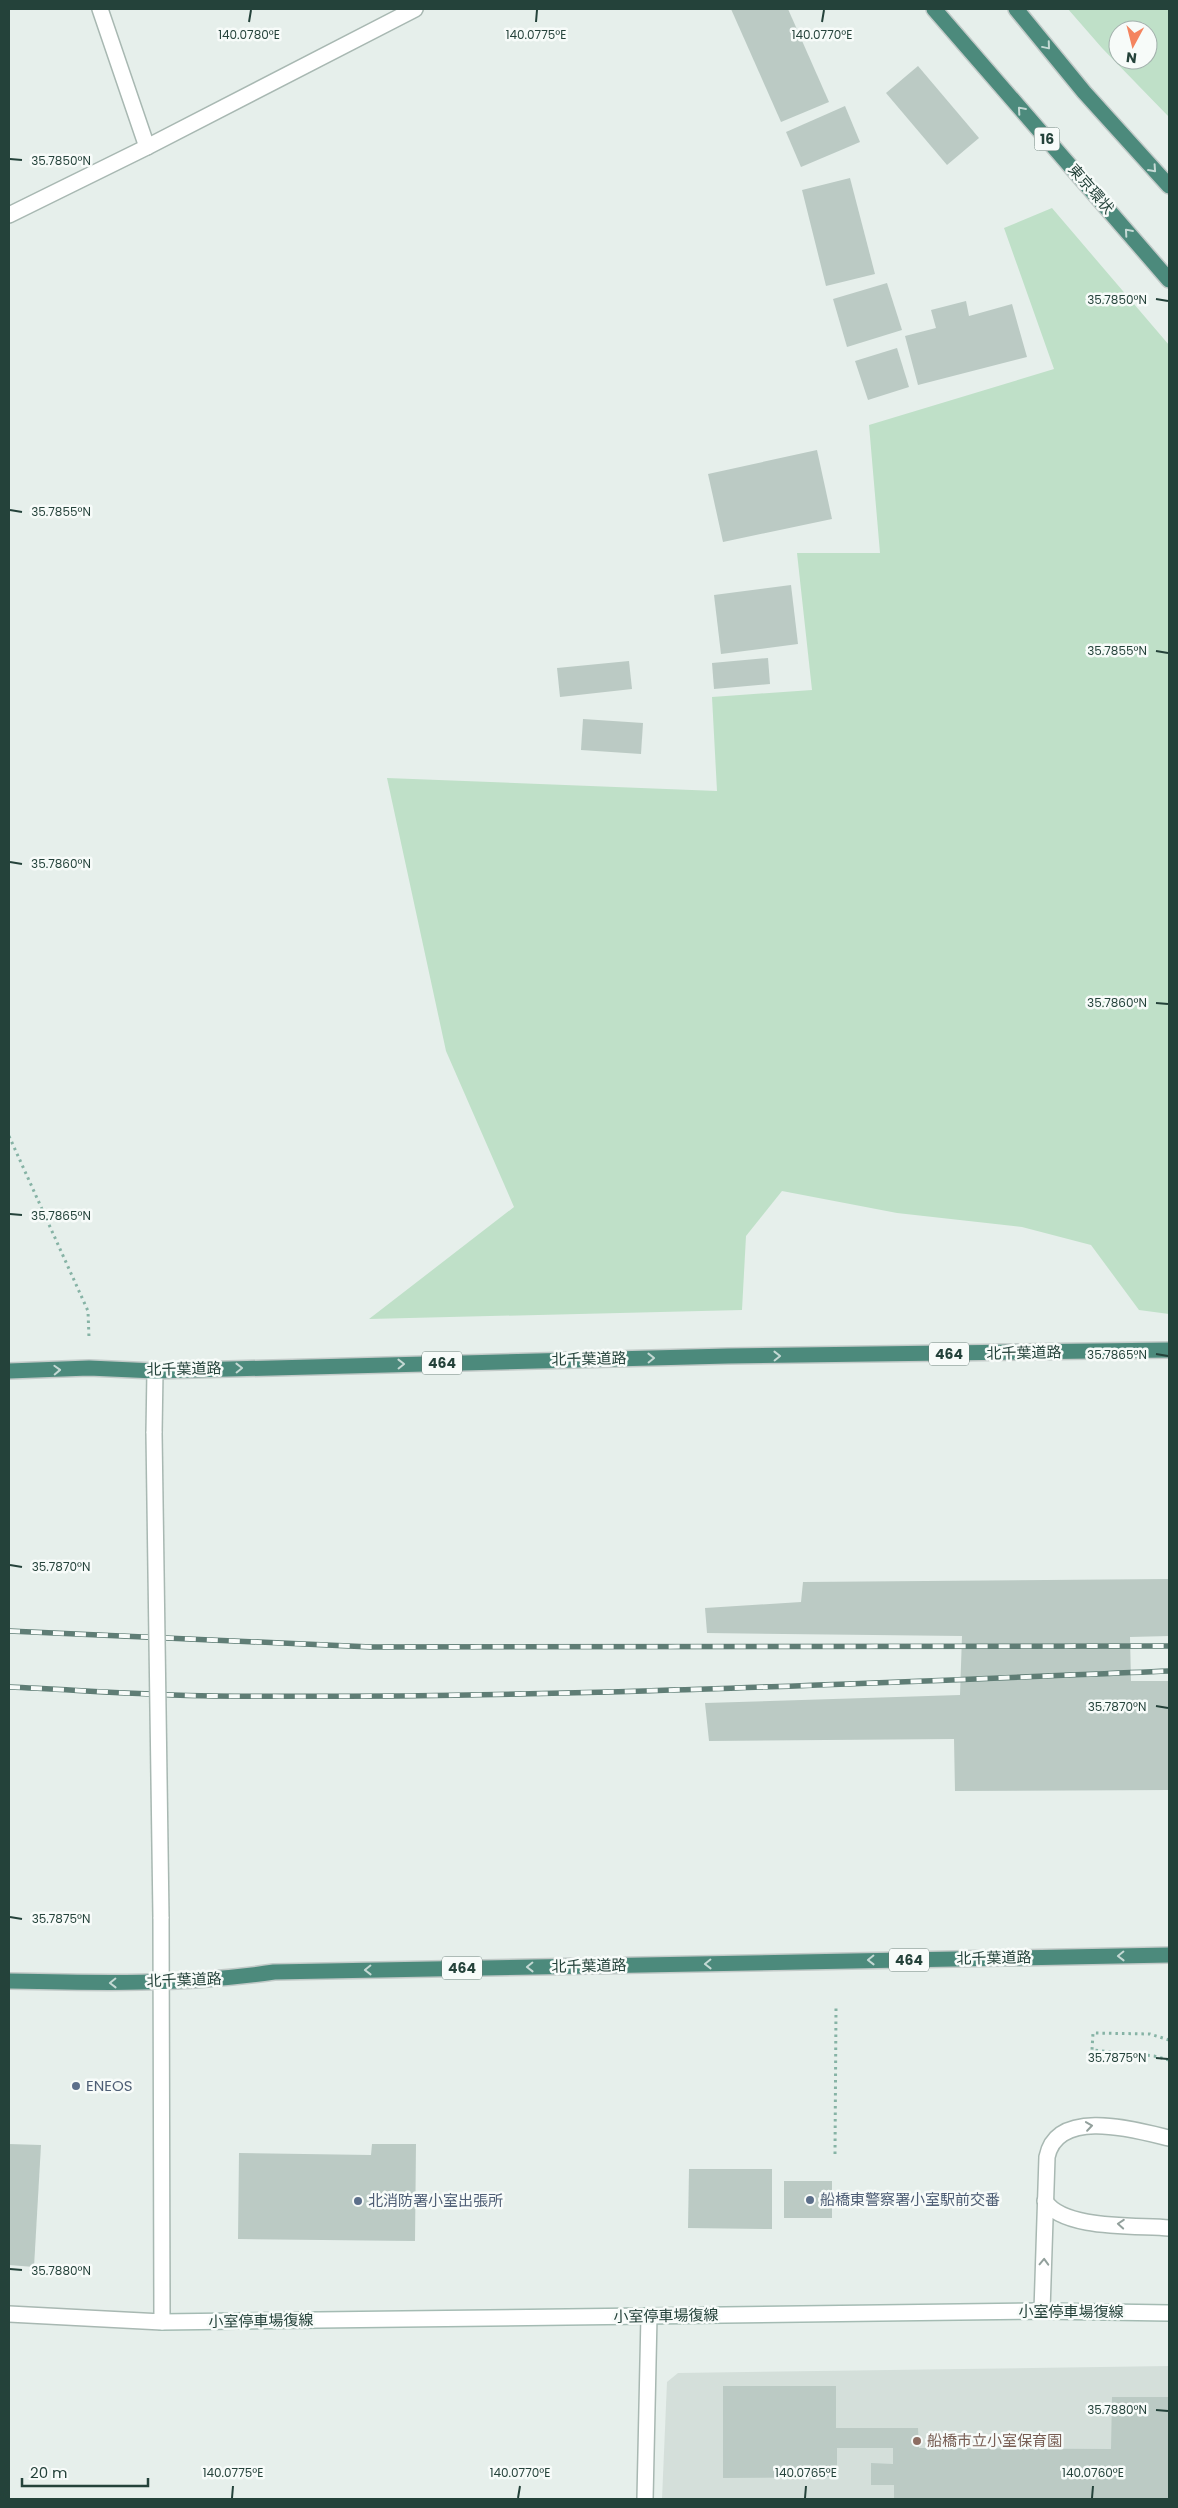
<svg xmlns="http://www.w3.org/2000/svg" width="1178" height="2508" font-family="Poppins,'Noto Sans JP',sans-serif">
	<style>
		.built { fill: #d4dfda }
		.green { fill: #bfe0c8; fill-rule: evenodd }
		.building { fill: #bbcac4 }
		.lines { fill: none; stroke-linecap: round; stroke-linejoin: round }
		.service-casing { stroke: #a8b8b2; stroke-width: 18 }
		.minor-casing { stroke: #a8b8b2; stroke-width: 18 }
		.tertiary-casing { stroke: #a8b8b2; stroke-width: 18 }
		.secondary-casing { stroke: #a4bbb3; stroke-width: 18 }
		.trunk-casing { stroke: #c2cac8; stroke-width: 18 }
		.path { stroke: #86b3a5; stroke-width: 3; stroke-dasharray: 2.5 4; stroke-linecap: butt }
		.service { stroke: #fff; stroke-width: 15 }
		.minor { stroke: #fff; stroke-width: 15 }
		.tertiary { stroke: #fff; stroke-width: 15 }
		.secondary { stroke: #fff; stroke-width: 15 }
		.trunk { stroke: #4c8a7c; stroke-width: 15 }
		.rail-casing { stroke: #5f7d75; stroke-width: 5.5 }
		.rail { stroke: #f7fbf9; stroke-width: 4; stroke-dasharray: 11; stroke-linecap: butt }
		.tertiary-bridge-casing { stroke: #a8b8b2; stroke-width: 18; stroke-linecap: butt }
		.tertiary-bridge { stroke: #fff; stroke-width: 15 }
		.oneway { stroke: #c4d9d4 }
		.oneway2 { stroke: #92a09c }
		.ticks { fill: none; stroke: #24423a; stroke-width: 2 }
		.service-dot { fill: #5c6f8a; stroke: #f7fbf9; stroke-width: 2 }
		.education-dot { fill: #8d6e63; stroke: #f7fbf9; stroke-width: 2 }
		.labels { text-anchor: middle; stroke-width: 5; stroke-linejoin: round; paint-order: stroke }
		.shield { fill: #f7fbf9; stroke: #637a73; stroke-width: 1 }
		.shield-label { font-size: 14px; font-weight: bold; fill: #24423a }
		.street-label { font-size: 15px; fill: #24423a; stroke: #f7fbf9 }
		.service-label { font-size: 15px; fill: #4e5e75; stroke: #f7fbf9; text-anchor: start }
		.education-label { font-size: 15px; fill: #785e54; stroke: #f7fbf9; text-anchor: start }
		.ticks-label { font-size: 12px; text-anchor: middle; fill: #24423a; stroke: #f7fbf9; stroke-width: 5; stroke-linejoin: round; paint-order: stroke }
	</style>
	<rect width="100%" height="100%" fill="#e6efeb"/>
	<path class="built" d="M1169 2366V2499H662L667 2382 678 2373Z"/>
	<g class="green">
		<path d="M1068 9H1169V117L1102 48ZM1118 30H1148V60H1118Z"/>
		<path d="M1052 208 1169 345V1314L1139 1310 1091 1245 1022 1227 897 1213 782 1191 746 1236 742 1310 369 1319 514 1207 446 1051 387 778 717 791 712 697 812 690 797 553H880L869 425 1054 369 1004 228Z"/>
	</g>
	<g class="building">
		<path d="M731 9H788L829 102 781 122Z"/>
		<path d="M918 66 979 138 947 165 886 93Z"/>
		<path d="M845 106 860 142 801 167 786 132Z"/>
		<path d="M850 178 875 274 826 286 802 190Z"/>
		<path d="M887 283 902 330 847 347 833 299Z"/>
		<path d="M966 301 969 316 1012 304 1027 357 918 385 905 336 936 328 931 310Z"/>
		<path d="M897 348 909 387 868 400 855 361Z"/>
		<path d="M817 450 832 519 723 542 708 474Z"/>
		<path d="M791 585 798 644 721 654 714 595Z"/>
		<path d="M768 658 770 684 714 689 712 663Z"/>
		<path d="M629 661 632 689 560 697 557 668Z"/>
		<path d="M583 719 643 723 641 754 581 750Z"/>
		<path d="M1169 1579V1636L1130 1637 1131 1681H1169V1790L955 1791 954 1739 709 1741 705 1703 960 1695 962 1636 707 1633 705 1608 801 1602 803 1582Z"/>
		<path d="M9 2144 41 2145 34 2267 9 2265Z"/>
		<path d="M372 2144H416L415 2241 238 2239 239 2153 371 2155Z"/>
		<path d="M689 2169H772V2229L688 2228Z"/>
		<rect x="784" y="2181" width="48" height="37"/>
		<path d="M723 2386H836V2428H918L919 2448 1111 2449 1112 2397H1169V2499H894V2485H871V2463L893 2464V2448H837V2477L723 2478Z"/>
	</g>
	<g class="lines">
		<g class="service-casing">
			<g id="service">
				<path d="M1045 2201C1063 2230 1138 2225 1169 2228"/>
				<path d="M1042 2311 1047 2157C1057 2107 1136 2130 1169 2138"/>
			</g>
		</g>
		<g class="minor-casing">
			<g id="minor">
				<path d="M100 9 147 147"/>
				<path d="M645 2499 649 2316"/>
			</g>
		</g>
		<g class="tertiary-casing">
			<g id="tertiary">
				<path d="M9 215 147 147 415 9"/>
				<path d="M154 1433 155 1371"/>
				<path d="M9 2314 162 2322 161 1917"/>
			</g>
		</g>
		<g class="secondary-casing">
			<path id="secondary" d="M162 2322 1042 2311 1169 2313"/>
		</g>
		<g class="trunk-casing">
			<g id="trunk">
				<path d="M934 9 1169 280"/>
				<path d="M1016 9 1084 92 1169 186"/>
				<path d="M9 1371 89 1368 155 1371 728 1356 1169 1350"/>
				<path d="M9 1981C97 1983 186 1985 274 1972L1169 1955"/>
			</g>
		</g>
		<g class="path">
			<path d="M9 1136 88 1311 89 1338"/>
			<path d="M1169 2040 1150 2034 1093 2033 1092 2050 1154 2056 1169 2060"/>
			<path d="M835 2154 836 2008"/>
		</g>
		<use href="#service" class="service"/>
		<use href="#minor" class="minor"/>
		<use href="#tertiary" class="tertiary"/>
		<use href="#secondary" class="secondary"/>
		<use href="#trunk" class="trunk"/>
		<g class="rail-casing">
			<g id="rail">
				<path d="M9 1631 371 1647 1169 1646"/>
				<path d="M9 1687C77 1690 145 1695 213 1696 532 1699 851 1684 1169 1671"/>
			</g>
		</g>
		<use href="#rail" class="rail"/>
		<g class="tertiary-bridge-casing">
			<path id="tertiary-bridge" d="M154 1433 161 1917"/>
		</g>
		<use href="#tertiary-bridge" class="tertiary-bridge"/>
	</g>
	<defs><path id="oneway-chevron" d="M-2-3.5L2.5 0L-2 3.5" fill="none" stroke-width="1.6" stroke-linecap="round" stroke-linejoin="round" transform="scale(1.25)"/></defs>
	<g class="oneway">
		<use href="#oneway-chevron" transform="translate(1047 46) rotate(50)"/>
		<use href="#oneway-chevron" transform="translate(1021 110) rotate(-131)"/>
		<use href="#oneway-chevron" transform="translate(1153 169) rotate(48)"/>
		<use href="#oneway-chevron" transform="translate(1128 232) rotate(-131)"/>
		<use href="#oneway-chevron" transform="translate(777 1356) rotate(-1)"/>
		<use href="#oneway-chevron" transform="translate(651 1358) rotate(-1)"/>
		<use href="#oneway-chevron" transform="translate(401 1364) rotate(-1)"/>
		<use href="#oneway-chevron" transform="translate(239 1368) rotate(-1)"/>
		<use href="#oneway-chevron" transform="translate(57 1370) rotate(-2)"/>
		<use href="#oneway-chevron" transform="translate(1121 1956) rotate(179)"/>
		<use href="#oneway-chevron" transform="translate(871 1960) rotate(179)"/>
		<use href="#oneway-chevron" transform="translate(708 1964) rotate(179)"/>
		<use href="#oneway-chevron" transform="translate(530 1967) rotate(179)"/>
		<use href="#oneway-chevron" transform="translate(368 1970) rotate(179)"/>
		<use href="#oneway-chevron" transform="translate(113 1983) rotate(179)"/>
	</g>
	<g class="oneway2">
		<use href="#oneway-chevron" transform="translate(1089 2126) rotate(-8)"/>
		<use href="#oneway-chevron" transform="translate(1121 2224) rotate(-176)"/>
		<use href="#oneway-chevron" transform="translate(1044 2262) rotate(-88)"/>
	</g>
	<path class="ticks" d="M249 22 251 10M536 22 537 10M822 22 824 10M10 159 22 160M1156 299 1168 301M10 510 22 512M1156 651 1168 653M10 862 22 864M1156 1003 1168 1004M10 1214 22 1215M1156 1354 1168 1356M10 1565 22 1567M1156 1706 1168 1708M10 1917 22 1919M1156 2058 1168 2059M10 2269 22 2270M1156 2410 1168 2411M232 2498 233 2486M518 2498 520 2486M805 2498 806 2486M1092 2498 1093 2486"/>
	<g class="service-dot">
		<circle cx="76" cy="2086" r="5"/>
		<circle cx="810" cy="2200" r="5"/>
		<circle cx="358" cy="2201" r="5"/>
	</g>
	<circle class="education-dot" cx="917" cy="2441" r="5"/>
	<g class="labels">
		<g class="shield">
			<rect x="1034.5" y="127.5" width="25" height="23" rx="4"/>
			<rect x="929" y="1342.5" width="40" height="23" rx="4"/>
			<rect x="422" y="1351.5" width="40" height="23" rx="4"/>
			<rect x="889" y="1948.5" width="40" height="23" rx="4"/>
			<rect x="442" y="1956.5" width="40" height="23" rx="4"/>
		</g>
		<g class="shield-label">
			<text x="1047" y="144">16</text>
			<text x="949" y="1359">464</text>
			<text x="442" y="1368">464</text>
			<text x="909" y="1965">464</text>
			<text x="462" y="1973">464</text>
		</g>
		<g class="street-label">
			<text transform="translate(1091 189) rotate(49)" y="5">東京環状</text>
			<text transform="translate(1024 1353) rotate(-1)" y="5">北千葉道路</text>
			<text transform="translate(589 1359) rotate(-1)" y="5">北千葉道路</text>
			<text transform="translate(184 1369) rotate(-1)" y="5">北千葉道路</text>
			<text transform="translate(994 1958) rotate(-1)" y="5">北千葉道路</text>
			<text transform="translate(589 1966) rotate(-1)" y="5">北千葉道路</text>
			<text transform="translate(184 1980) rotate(-2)" y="5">北千葉道路</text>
			<text x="1071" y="2317">小室停車場復線</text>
			<text transform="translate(666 2316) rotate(-1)" y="5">小室停車場復線</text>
			<text transform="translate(261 2321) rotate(-1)" y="5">小室停車場復線</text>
		</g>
		<g class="service-label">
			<text x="86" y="2091">ENEOS</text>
			<text x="820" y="2205">船橋東警察署小室駅前交番</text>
			<text x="368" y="2206">北消防署小室出張所</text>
		</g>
		<g class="education-label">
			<text x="927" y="2446">船橋市立小室保育園</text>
		</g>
	</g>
	<g class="ticks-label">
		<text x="249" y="39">140.0780°E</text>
		<text x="536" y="39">140.0775°E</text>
		<text x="822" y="39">140.0770°E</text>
		<text x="61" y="165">35.7850°N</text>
		<text x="1117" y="304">35.7850°N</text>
		<text x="61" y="516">35.7855°N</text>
		<text x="1117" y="655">35.7855°N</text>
		<text x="61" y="868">35.7860°N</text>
		<text x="1117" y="1007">35.7860°N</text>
		<text x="61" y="1220">35.7865°N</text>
		<text x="1117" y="1359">35.7865°N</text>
		<text x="61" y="1571">35.7870°N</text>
		<text x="1117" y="1711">35.7870°N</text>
		<text x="61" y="1923">35.7875°N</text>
		<text x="1117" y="2062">35.7875°N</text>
		<text x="61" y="2275">35.7880°N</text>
		<text x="1117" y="2414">35.7880°N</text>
		<text x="233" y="2477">140.0775°E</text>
		<text x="520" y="2477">140.0770°E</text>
		<text x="806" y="2477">140.0765°E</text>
		<text x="1093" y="2477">140.0760°E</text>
	</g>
	<rect width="1178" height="2508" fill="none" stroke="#24423a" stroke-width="20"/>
	<g transform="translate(1133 45) rotate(187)"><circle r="24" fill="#f7fbf9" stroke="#a3b1ad"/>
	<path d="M0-4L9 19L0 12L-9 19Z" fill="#f4845f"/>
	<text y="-8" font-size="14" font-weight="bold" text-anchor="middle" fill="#24423a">N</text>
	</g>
	<path d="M22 2478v8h126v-8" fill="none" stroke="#24423a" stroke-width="2.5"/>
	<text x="30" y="2478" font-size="15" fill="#24423a" stroke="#f7fbf9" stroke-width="4" paint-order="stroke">20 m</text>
</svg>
